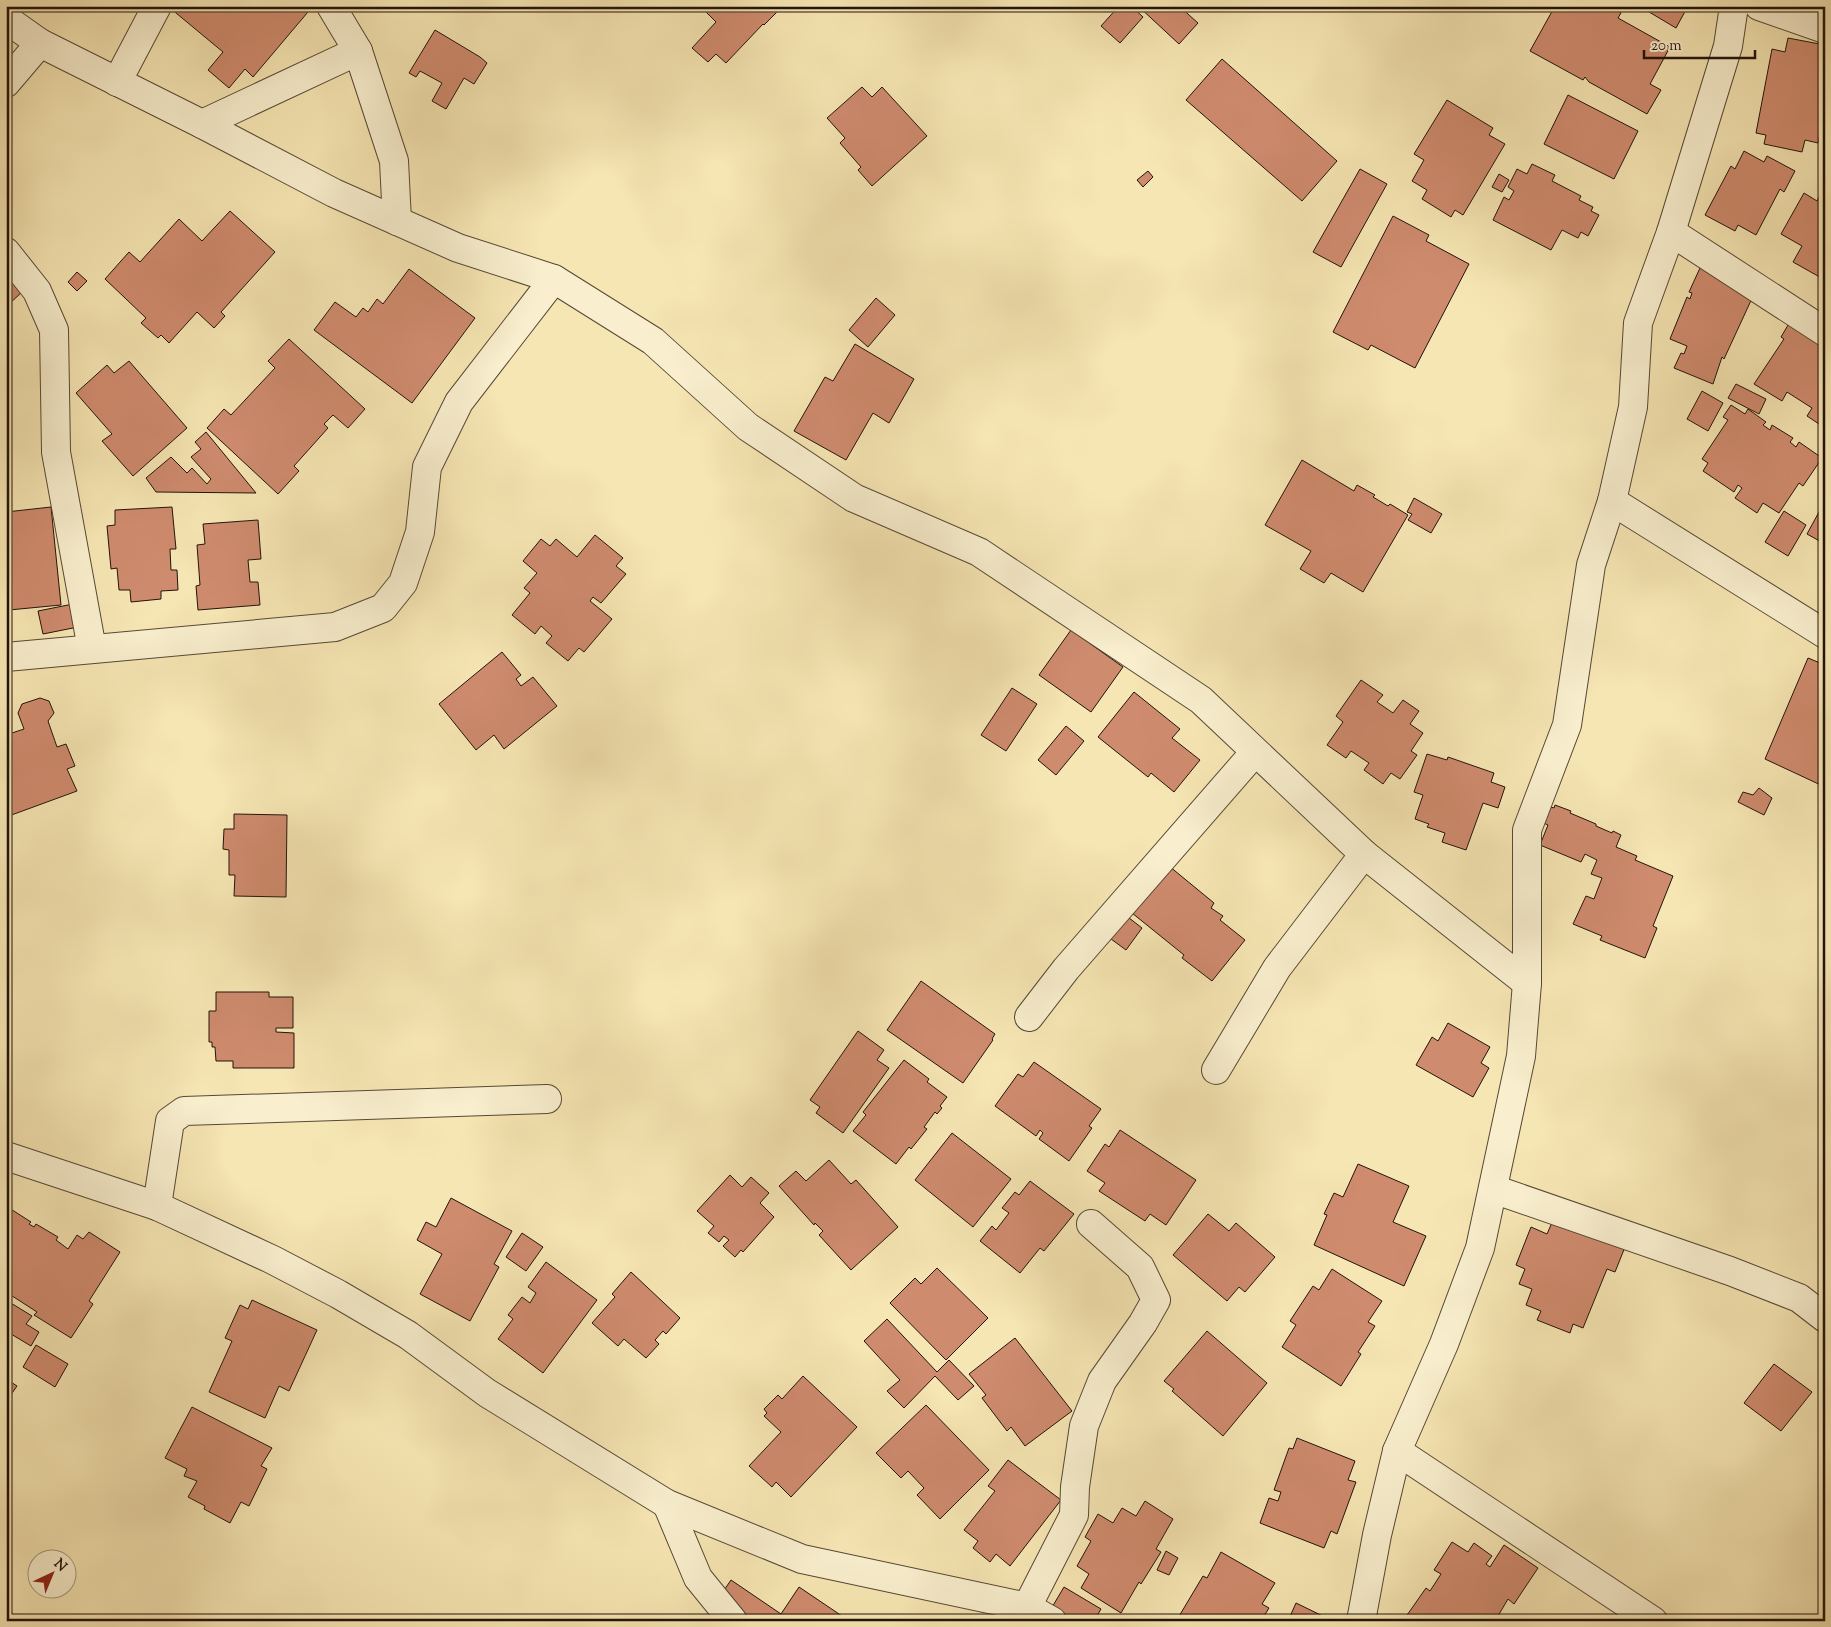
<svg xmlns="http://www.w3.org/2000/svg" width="1831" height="1627" font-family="'Sorts Mill Goudy',serif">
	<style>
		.building { fill: #cf8b6e; stroke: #22130b }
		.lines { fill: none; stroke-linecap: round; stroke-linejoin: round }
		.minor-casing { stroke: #574835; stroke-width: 30 }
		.minor { stroke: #f9efce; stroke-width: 28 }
	</style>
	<rect width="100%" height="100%" fill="#f6e6b3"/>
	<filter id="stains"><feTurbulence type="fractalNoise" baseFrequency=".004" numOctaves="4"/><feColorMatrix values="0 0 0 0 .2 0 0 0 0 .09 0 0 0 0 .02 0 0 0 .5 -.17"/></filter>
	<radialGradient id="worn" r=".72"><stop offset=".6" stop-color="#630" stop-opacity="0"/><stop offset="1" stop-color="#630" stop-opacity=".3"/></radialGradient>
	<g class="building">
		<path d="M172 6H313L253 77 245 69 229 88 208 70 223 52 170 8Z"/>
		<path d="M710 6H780L782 7 764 25 763 24 726 63 716 54 708 62 692 48 716 22 705 11Z"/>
		<path d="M1119 6H1131L1143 17 1120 43 1101 26Z"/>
		<path d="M1138 6H1179L1198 23 1179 44Z"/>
		<path d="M1555 6H1609L1621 13 1618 18 1670 47 1650 84 1661 90 1647 114 1589 82 1585 77 1583 80 1530 51Z"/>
		<path d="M1639 6H1688L1676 28Z"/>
		<path d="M435 30 480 57 487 63 474 84 464 78 446 109 432 101 442 83 420 71 416 77 409 73Z"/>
		<path d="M1788 38 1825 45V110L1818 143 1805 140 1802 152 1764 144 1766 135 1756 133 1772 49 1785 52Z"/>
		<path d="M1222 59 1337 161 1302 201 1186 100Z"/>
		<path d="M862 87 872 97 882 87 927 136 872 186 858 170 861 167 840 143 845 138 827 118Z"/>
		<path d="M1568 95 1638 131 1614 179 1544 144Z"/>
		<path d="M1447 100 1493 128 1489 135 1505 144 1463 215 1455 210 1451 217 1422 199 1427 190 1412 181 1424 160 1414 154Z"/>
		<path d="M1744 151 1764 162 1767 156 1795 171 1784 192 1780 189 1756 235 1738 225 1735 231 1705 215 1731 166 1735 169Z"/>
		<path d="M1532 164 1555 175 1552 181 1581 196 1579 200 1593 207 1591 211 1599 215 1588 236 1581 232 1578 238 1562 230 1551 250 1493 220 1504 197 1509 200 1514 191 1508 187 1517 169 1527 174Z"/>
		<path d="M1360 169 1387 184 1341 267 1313 252Z"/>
		<path d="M1148 171 1153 177 1143 187 1137 180Z"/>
		<path d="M1499 174 1509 180 1502 192 1492 187Z"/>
		<path d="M1822 191 1825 193V280L1793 262 1802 246 1781 234 1804 193 1817 201Z"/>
		<path d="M230 211 275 252 221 312 225 316 214 328 197 312 169 343 161 335 158 338 141 323 146 318 105 279 129 252 140 262 179 219 202 241Z"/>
		<path d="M1393 216 1429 235 1426 241 1469 264 1415 368 1371 345 1368 350 1333 332Z"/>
		<path d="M1700 268 1751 290 1754 294 1724 359 1722 357 1713 384 1674 368 1681 353 1684 354 1687 346 1670 339 1687 297 1690 299 1692 293 1689 292Z"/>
		<path d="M409 269 475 318 412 403 314 330 335 302 356 317 363 308 368 312 377 299 383 304Z"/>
		<path d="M6 271 24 290 6 307Z"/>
		<path d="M77 272 87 281 77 291 68 282Z"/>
		<path d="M876 298 895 315 868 347 849 330Z"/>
		<path d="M1791 320 1825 342V428L1807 416 1812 408 1787 392 1782 401 1754 384 1784 339 1781 337Z"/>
		<path d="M289 339 365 409 348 428 333 415 324 424 328 428 294 466 299 471 278 494 207 428 224 409 231 415 275 368 268 361Z"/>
		<path d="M855 344 914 379 889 423 873 413 846 460 794 431 825 377 833 381Z"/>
		<path d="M129 361 187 428 133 476 102 441 112 434 76 393 107 365 114 373Z"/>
		<path d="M1736 384 1766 399 1759 414 1728 398Z"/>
		<path d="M1702 391 1723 403 1708 431 1687 419Z"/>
		<path d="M1731 405 1745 414 1748 409 1766 422 1763 425 1770 430 1772 425 1793 438 1790 442 1796 447 1799 442 1822 458 1803 486 1799 483 1779 513 1763 503 1757 513 1735 498 1742 488 1738 485 1734 492 1703 471 1708 463 1702 459 1728 420 1723 417Z"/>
		<path d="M206 432 256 493 156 492 146 478 171 457 187 473 192 468 207 484 211 479 191 457 201 449 195 442Z"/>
		<path d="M1302 460 1354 491 1357 485 1375 495 1373 497 1388 506 1390 504 1408 515 1363 592 1331 573 1324 583 1300 569 1311 551 1265 525Z"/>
		<path d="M1414 498 1442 514 1431 533 1408 520 1412 514 1407 512Z"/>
		<path d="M1825 501V544L1807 534Z"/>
		<path d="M51 507 61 605 9 610 6 589V512Z"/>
		<path d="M172 507 176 549H170L171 570H177L178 590 161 591V599L131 602 130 590H119L117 568 111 569 107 526 115 525V510Z"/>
		<path d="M1784 511 1806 525 1788 556 1765 542Z"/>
		<path d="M258 520 261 559 248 560 250 582H258L260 605 198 610 196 586 200 585 197 545 205 544 203 524Z"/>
		<path d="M595 535 623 558 616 566 626 574 601 603 593 597 590 601 612 619 584 652 579 648 568 661 546 643 552 636 541 626 535 634 512 615 530 593 524 588 537 573 523 561 541 539 550 546 556 539 577 557Z"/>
		<path d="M73 604 78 627 43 634 38 611Z"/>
		<path d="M1071 630 1123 667 1091 712 1039 675Z"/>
		<path d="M502 652 521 675 516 679 521 686 533 677 557 706 504 749 494 735 476 750 439 704Z"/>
		<path d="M1808 658 1825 665V787L1765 759Z"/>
		<path d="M1361 680 1383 695 1377 702 1393 713 1403 700 1419 711 1410 724 1423 733 1411 751 1417 755 1400 779 1391 773 1383 784 1364 770 1369 763 1351 751 1346 758 1327 745 1343 722 1336 716Z"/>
		<path d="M1012 688 1037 704 1006 751 981 735Z"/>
		<path d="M1134 692 1180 729 1172 738 1200 760 1174 792 1151 773 1148 777 1098 737Z"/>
		<path d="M40 698 49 701 54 713 48 721 57 747 66 744 75 766 67 769 77 791 6 817V735L24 729 18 713 22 704Z"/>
		<path d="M1066 726 1084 741 1056 775 1038 760Z"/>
		<path d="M1427 754 1447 760 1448 757 1494 773 1491 782 1505 787 1498 808 1483 803 1466 850 1442 842 1445 833 1427 827 1429 824 1415 819 1423 795 1414 792Z"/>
		<path d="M1759 788 1772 798 1764 815 1738 802 1743 792 1753 795Z"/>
		<path d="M1545 805 1554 808 1555 805 1571 811 1570 813 1596 824V826L1612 833 1613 831 1621 835 1616 847 1637 856 1635 860 1673 876 1653 926 1657 928 1645 958 1600 940 1602 936 1573 924 1586 896 1594 899 1602 878 1591 874 1597 860 1585 854 1581 862 1540 845 1548 825 1539 821Z"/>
		<path d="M234 814 287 815 286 897 234 896 235 875H229V850L223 849 224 829H234Z"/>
		<path d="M1169 866 1214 903 1211 908 1223 916 1220 920 1245 940 1212 981 1182 958 1184 955 1132 913Z"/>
		<path d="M1124 914 1142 928 1126 950 1107 936Z"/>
		<path d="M921 981 995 1034 992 1039 993 1040 963 1083 887 1030Z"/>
		<path d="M216 992H269V997H293V1028H276V1032L294 1033V1068H233V1061H216L215 1047H212V1042H209V1011H216Z"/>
		<path d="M1448 1023 1490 1047 1481 1063 1489 1068 1473 1097 1416 1065 1432 1037 1438 1041Z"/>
		<path d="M858 1031 884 1050 877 1060 889 1068 843 1133 816 1113 820 1107 810 1100Z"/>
		<path d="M904 1060 929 1079 927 1082 947 1097 940 1106 942 1108 937 1114 935 1112 924 1127 927 1129 911 1149 909 1147 896 1164 853 1131 866 1115 863 1112Z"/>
		<path d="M1034 1062 1101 1109 1089 1126 1092 1128 1069 1161 1039 1139 1043 1133 1040 1130 1036 1136 995 1106 1018 1074 1023 1077Z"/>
		<path d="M1120 1130 1196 1180 1166 1225 1150 1214 1145 1221 1099 1191 1105 1183 1087 1171 1105 1144 1109 1147Z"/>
		<path d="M952 1133 1011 1179 973 1227 915 1180Z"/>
		<path d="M829 1160 851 1184 856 1180 898 1227 851 1270 819 1235 823 1231 815 1223 814 1225 779 1186 796 1171 806 1181Z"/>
		<path d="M1358 1164 1409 1186 1393 1222 1426 1236 1404 1286 1314 1245 1327 1215 1324 1214 1334 1193 1343 1197Z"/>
		<path d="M730 1175 742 1187 751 1177 769 1193 760 1203 774 1217 743 1252 741 1250 735 1257 723 1246 729 1240 724 1236 719 1242 708 1233 714 1226 697 1211Z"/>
		<path d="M1030 1181 1074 1214 1044 1251 1040 1248 1020 1273 980 1241 992 1226 996 1230 1009 1213 1002 1208 1015 1192 1019 1195Z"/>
		<path d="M451 1198 512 1231 494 1264 499 1267 470 1321 420 1294 442 1254 417 1240 426 1222 436 1227Z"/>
		<path d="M6 1206 31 1222 29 1224 34 1227 36 1224 58 1237 56 1240 68 1249 77 1235 83 1239 89 1232 120 1252 89 1301 93 1304 71 1338 34 1315 37 1312 6 1292Z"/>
		<path d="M1208 1214 1229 1231 1236 1223 1275 1257 1245 1292 1239 1287 1227 1301 1173 1255Z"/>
		<path d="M1554 1218 1627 1242 1615 1272 1607 1269 1583 1328 1573 1324 1570 1333 1537 1320 1541 1311 1526 1305 1532 1289 1519 1284 1525 1269 1516 1265 1531 1227 1547 1234Z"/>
		<path d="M522 1233 543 1247 526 1271 506 1257Z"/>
		<path d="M546 1262 597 1300 543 1373 498 1339 513 1319 508 1315 522 1297 530 1303 536 1293 528 1287Z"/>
		<path d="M937 1268 988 1318 946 1360 890 1303 915 1278 921 1284Z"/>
		<path d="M1332 1269 1382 1301 1368 1322 1375 1326 1358 1352 1361 1354 1341 1386 1282 1347 1296 1325 1290 1321 1313 1286 1319 1290Z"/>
		<path d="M631 1272 680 1318 666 1334 663 1331 655 1340 659 1344 646 1358 624 1339 618 1346 592 1323 615 1297 612 1294Z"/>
		<path d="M6 1300 32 1316 26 1324 39 1332 31 1346 6 1331Z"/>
		<path d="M252 1300 317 1330 289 1391 279 1386 265 1418 209 1392 232 1341 225 1338 240 1305 248 1309Z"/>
		<path d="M887 1319 937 1372 949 1360 974 1386 958 1400 935 1376 904 1408 887 1391 900 1380 864 1341Z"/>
		<path d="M1207 1331 1267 1383 1223 1436 1172 1391 1174 1389 1164 1381Z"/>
		<path d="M1015 1338 1072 1411 1025 1446 1011 1427 1007 1431 982 1398 986 1395 969 1374Z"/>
		<path d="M36 1345 68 1364 55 1387 23 1367Z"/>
		<path d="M1774 1364 1812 1392 1781 1431 1744 1403Z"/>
		<path d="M803 1376 857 1427 791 1497 776 1482 772 1487 749 1466 781 1432 764 1416 767 1413 764 1409 778 1395 782 1399Z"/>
		<path d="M6 1379 17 1386 6 1402Z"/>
		<path d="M926 1405 989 1470 940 1519 917 1495 924 1488 908 1471 901 1478 876 1453Z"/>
		<path d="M192 1407 272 1448 261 1466 267 1469 249 1506 241 1502 230 1523 204 1509 205 1506 188 1497 197 1481 184 1476 187 1469 165 1458Z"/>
		<path d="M1297 1438 1355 1461 1348 1480 1356 1482 1337 1534 1331 1531 1324 1548 1260 1523 1269 1498 1278 1501 1281 1492 1274 1490 1289 1448 1293 1449Z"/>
		<path d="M1008 1460 1061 1500 1010 1566 996 1554 990 1562 973 1548 978 1541 964 1530 995 1491 988 1486Z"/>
		<path d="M1145 1501 1173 1519 1156 1549 1161 1552 1141 1584 1139 1582 1121 1613 1081 1588 1089 1574 1077 1566 1091 1541 1085 1537 1098 1514 1113 1523 1122 1508 1136 1516Z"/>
		<path d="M1452 1542 1468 1552 1474 1543 1492 1556 1486 1564 1490 1567 1504 1545 1538 1568 1514 1604 1508 1599 1495 1621H1409L1405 1618 1426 1588 1430 1591 1441 1574 1434 1570Z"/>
		<path d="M1166 1551 1178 1558 1169 1575 1157 1570Z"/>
		<path d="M1221 1552 1275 1583 1262 1604 1269 1608 1261 1621H1181L1178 1618 1203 1576 1207 1578Z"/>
		<path d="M731 1580 781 1614 799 1587 842 1616 839 1621H750L718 1599Z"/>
		<path d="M1064 1587 1101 1609 1094 1621H1072L1051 1609Z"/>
		<path d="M1296 1603 1333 1621H1288Z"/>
	</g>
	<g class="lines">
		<g class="minor-casing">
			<g id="minor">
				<path d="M331 6 358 51 394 161 397 221"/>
				<path d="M1759 6 1825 29"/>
				<path d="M6 19 40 43 202 124 334 193 458 248 554 279 653 341 748 427 854 498 979 552 1201 700 1364 854 1527 983"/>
				<path d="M117 82 157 6"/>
				<path d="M6 83 40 43"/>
				<path d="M202 124 358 51"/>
				<path d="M1671 232 1825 332"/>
				<path d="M6 252 37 291 54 330 56 452 92 649"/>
				<path d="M1612 501 1825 634"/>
				<path d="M6 657 335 627 383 608 403 583 420 532 427 467 459 402 554 279"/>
				<path d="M1029 1017 1066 969 1255 752"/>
				<path d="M1216 1070 1277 968 1364 854"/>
				<path d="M6 1156 157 1206 273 1260 338 1294 408 1335 487 1393 667 1504 802 1559 1027 1607 1052 1621"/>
				<path d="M1493 1189 1730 1271 1799 1298 1825 1318"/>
				<path d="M157 1206 170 1121 184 1111 547 1099"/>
				<path d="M1397 1451 1653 1621"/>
				<path d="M667 1504 698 1578 733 1621"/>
				<path d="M1027 1607 1074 1515 1075 1487 1084 1426 1102 1381 1143 1323 1156 1300 1140 1267 1091 1224"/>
				<path d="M1361 1621 1377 1535 1397 1451 1444 1344 1480 1248 1521 1056 1527 983V830L1567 725 1591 565 1612 501 1633 407 1638 323 1671 232 1728 46 1734 6"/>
			</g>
		</g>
		<use href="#minor" class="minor"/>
	</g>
	<rect width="1831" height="1627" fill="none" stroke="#f6e6b3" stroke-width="25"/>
	<rect x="8" y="8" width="1816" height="1612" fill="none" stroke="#22130b" stroke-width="2.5"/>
	<rect x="12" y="12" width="1806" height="1602" fill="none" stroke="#22130b"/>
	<g transform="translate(52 1574) rotate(44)"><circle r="24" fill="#f9efce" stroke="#a39780"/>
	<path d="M0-4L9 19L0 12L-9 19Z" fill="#8f2418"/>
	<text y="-8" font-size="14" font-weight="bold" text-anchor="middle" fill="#22130b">N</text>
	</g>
	<path d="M1644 50v8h111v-8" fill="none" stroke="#22130b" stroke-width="2.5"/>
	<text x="1651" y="50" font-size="15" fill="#22130b" stroke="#f9efce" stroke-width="4" paint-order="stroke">20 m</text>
	<rect width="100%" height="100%" filter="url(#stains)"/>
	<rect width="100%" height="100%" fill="url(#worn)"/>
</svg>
